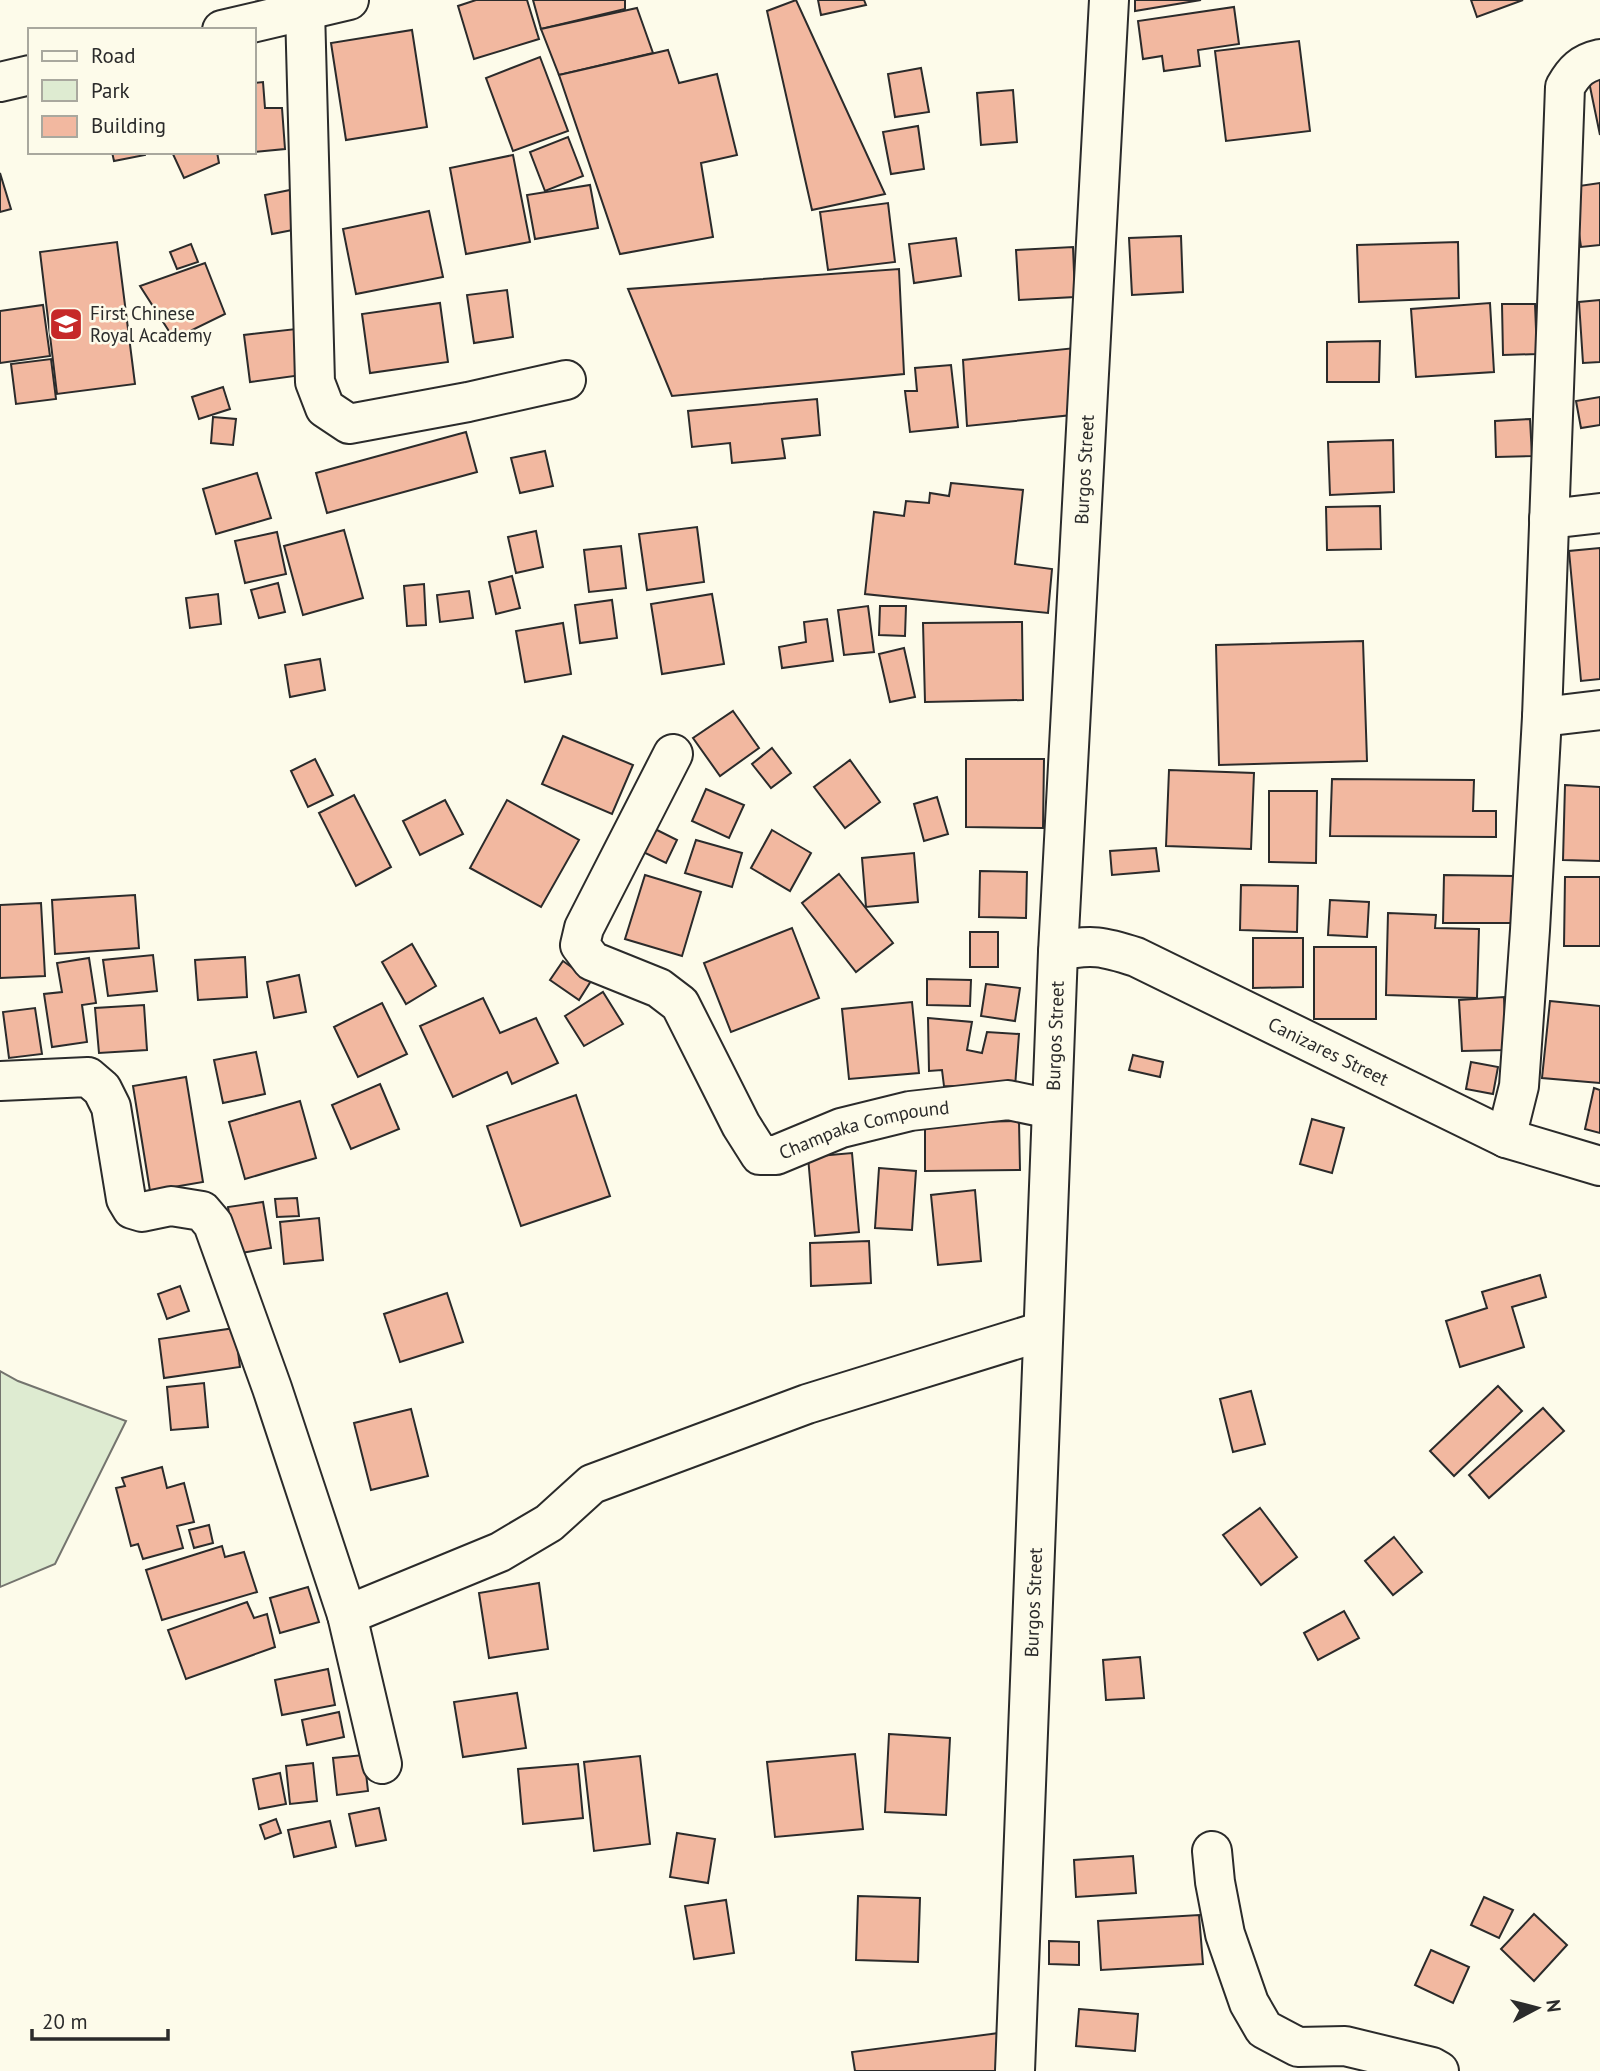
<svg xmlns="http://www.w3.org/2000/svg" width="1600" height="2071" font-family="'PT Sans',sans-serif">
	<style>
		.green { fill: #deebd1; stroke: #74746e; stroke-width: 2 }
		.building { fill: #f2b8a0; stroke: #2b2b2b; stroke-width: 2 }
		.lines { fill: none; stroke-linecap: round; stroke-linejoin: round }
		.minor-casing { stroke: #2b2b2b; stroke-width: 42 }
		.minor { stroke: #fdfbea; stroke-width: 38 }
		.labels { text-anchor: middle; stroke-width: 5; stroke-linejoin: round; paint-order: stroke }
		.poi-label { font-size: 19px; fill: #2b2b2b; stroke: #fdfbea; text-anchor: start }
		.street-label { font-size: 19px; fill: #2b2b2b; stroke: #fdfbea }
	</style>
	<rect width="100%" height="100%" fill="#fdfbea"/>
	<path class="green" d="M0 1371 18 1381 126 1421 55 1564 0 1587Z"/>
	<g class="building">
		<path d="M476 0H527L539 39 474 59 458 6Z"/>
		<path d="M533 0H625V9L541 29Z"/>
		<path d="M796 0 885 194 812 210 767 11Z"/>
		<path d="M818 0H864L866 5 821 15Z"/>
		<path d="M1135 0H1201L1135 11Z"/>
		<path d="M1471 0H1523L1477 17Z"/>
		<path d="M1234 7 1239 44 1198 50 1200 66 1164 71 1162 56 1143 59 1138 21Z"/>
		<path d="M637 8 653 53 559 75 541 29Z"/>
		<path d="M412 30 427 127 346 140 331 43Z"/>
		<path d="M1299 41 1310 131 1226 141 1215 51Z"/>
		<path d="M668 50 679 83 717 74 737 155 701 163 713 237 620 254 559 75Z"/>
		<path d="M540 57 568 131 513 151 486 78Z"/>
		<path d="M921 68 929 112 895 117 888 74Z"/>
		<path d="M1600 75V135L1588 77Z"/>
		<path d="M263 82 265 108H282L285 149 254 152V83Z"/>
		<path d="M1013 90 1017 142 981 145 977 93Z"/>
		<path d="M918 126 924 169 891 174 883 132Z"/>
		<path d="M568 137 583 176 545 191 530 152Z"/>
		<path d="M112 152H145V155L114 161Z"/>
		<path d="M172 152H217L219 163 184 178Z"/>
		<path d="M513 155 530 242 466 254 450 168Z"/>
		<path d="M0 173 11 209 0 212Z"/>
		<path d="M1600 183V245L1581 247 1572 187Z"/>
		<path d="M590 185 598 228 535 239 527 195Z"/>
		<path d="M290 190 298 229 272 234 265 195Z"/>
		<path d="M888 203 895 262 828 270 820 212Z"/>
		<path d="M429 211 443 277 356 294 343 229Z"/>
		<path d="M1181 236 1183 292 1132 295 1129 238Z"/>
		<path d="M956 238 961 276 914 283 909 244Z"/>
		<path d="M117 242 135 384 57 394 40 252Z"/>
		<path d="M1458 242 1459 298 1359 302 1357 245Z"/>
		<path d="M191 244 198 262 177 269 170 252Z"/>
		<path d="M1073 247 1075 297 1019 300 1016 250Z"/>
		<path d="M205 263 225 314 174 339 140 286Z"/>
		<path d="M899 269 904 374 672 396 628 289Z"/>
		<path d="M507 290 513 337 474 343 467 295Z"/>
		<path d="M1600 300V362L1583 363 1579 302Z"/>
		<path d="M440 303 448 362 370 373 362 314Z"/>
		<path d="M1490 303 1494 372 1416 377 1411 309Z"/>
		<path d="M1502 304H1535L1537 354 1503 355Z"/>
		<path d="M43 305 50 356 0 363V311Z"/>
		<path d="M296 329 302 375 250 382 244 335Z"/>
		<path d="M1380 341 1379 382H1327V342Z"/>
		<path d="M1075 348 1072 415 967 426 963 360Z"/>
		<path d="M51 359 56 399 16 404 11 364Z"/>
		<path d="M951 365 958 427 910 432 905 391H917L915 368Z"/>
		<path d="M223 387 230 409 199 419 192 397Z"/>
		<path d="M1600 397V425L1581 428 1576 401Z"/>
		<path d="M817 399 820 435 782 439 785 458 732 463 730 443 692 447 688 411Z"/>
		<path d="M213 417 236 419 233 445 211 443Z"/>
		<path d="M1530 419 1532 456 1496 457 1495 421Z"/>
		<path d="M466 432 477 472 327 513 316 473Z"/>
		<path d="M1393 440 1394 492 1330 495 1328 442Z"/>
		<path d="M545 451 553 486 520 493 511 458Z"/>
		<path d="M257 473 271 518 216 534 203 489Z"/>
		<path d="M951 483 1023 490 1015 564 1052 569 1048 613 865 594 874 512 904 516 906 501 929 503 930 493 949 496Z"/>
		<path d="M1380 506 1381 549 1327 550 1326 507Z"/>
		<path d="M697 527 704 582 647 590 639 534Z"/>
		<path d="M344 530 363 598 303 615 284 546Z"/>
		<path d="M536 531 543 567 516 573 508 537Z"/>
		<path d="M277 532 286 574 245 583 235 541Z"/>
		<path d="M621 546 626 588 589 592 584 550Z"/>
		<path d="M1600 548V679L1581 681 1569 551Z"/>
		<path d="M512 576 520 608 496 614 489 582Z"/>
		<path d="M278 583 285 612 259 618 251 590Z"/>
		<path d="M424 584 426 625 407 626 404 586Z"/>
		<path d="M469 591 473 618 440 622 437 595Z"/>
		<path d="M218 594 221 624 190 628 186 598Z"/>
		<path d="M712 594 724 664 662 674 651 604Z"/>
		<path d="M612 600 617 638 580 643 575 605Z"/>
		<path d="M868 606 874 652 844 655 838 610Z"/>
		<path d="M880 606H906L905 636 879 635Z"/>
		<path d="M827 619 833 661 782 668 779 647 806 642 804 622Z"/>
		<path d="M1022 622 1023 700 925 702 923 623Z"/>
		<path d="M563 623 571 674 525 682 516 631Z"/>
		<path d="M1363 641 1367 761 1219 765 1216 645Z"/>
		<path d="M904 648 915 697 890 702 879 654Z"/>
		<path d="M320 659 325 690 290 697 285 665Z"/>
		<path d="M733 711 759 748 720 776 693 738Z"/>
		<path d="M563 736 633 765 612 814 542 784Z"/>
		<path d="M772 748 791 773 771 788 752 764Z"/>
		<path d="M315 759 333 795 308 807 291 771Z"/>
		<path d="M966 759H1044L1043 828 966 827Z"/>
		<path d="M850 760 880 802 845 828 814 787Z"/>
		<path d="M1169 770 1254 773 1251 849 1166 846Z"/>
		<path d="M1332 779 1474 780 1473 811H1496V837L1330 836Z"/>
		<path d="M1565 785 1600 787V861L1563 860Z"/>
		<path d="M706 789 744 805 729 838 692 821Z"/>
		<path d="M1269 791H1317L1316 863 1269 862Z"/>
		<path d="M354 795 391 867 356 886 319 813Z"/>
		<path d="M937 797 948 834 924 841 914 804Z"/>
		<path d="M445 800 463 834 420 855 403 821Z"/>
		<path d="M507 800 579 840 541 907 470 868Z"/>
		<path d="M651 827 677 840 666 863 639 850Z"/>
		<path d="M772 830 811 853 790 891 751 868Z"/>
		<path d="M696 840 742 853 732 887 685 873Z"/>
		<path d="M1156 848 1159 871 1112 875 1110 851Z"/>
		<path d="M914 853 918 902 866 907 862 858Z"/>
		<path d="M980 871 1027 872 1026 918 979 917Z"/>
		<path d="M839 874 893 943 856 972 802 903Z"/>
		<path d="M645 875 701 892 682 956 625 939Z"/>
		<path d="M1444 875 1514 876V923H1443Z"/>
		<path d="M1565 877H1600V946H1564Z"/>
		<path d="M1241 885 1298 886 1297 932 1240 930Z"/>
		<path d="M135 895 139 948 55 954 52 900Z"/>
		<path d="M1330 900 1369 902 1367 937 1328 935Z"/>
		<path d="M41 903 45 976 0 978V905Z"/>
		<path d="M1388 913 1436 915 1435 928 1479 929 1477 998 1386 995Z"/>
		<path d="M792 928 819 998 731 1032 704 963Z"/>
		<rect x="970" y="932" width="28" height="35"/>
		<path d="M1253 938H1303V987L1253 988Z"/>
		<path d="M412 944 436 986 406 1004 382 962Z"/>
		<rect x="1314" y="947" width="62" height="72"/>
		<path d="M153 955 157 991 108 996 103 960Z"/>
		<path d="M245 957 247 997 198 1000 195 960Z"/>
		<path d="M89 958 96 1003 82 1005 87 1042 52 1047 44 994 62 992 57 963Z"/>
		<path d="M563 961 591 981 579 1000 550 980Z"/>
		<path d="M299 975 306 1012 274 1018 267 982Z"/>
		<path d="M927 979 971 980 970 1006 927 1005Z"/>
		<path d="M986 984 1020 988 1015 1021 981 1016Z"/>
		<path d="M603 992 623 1024 584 1046 565 1016Z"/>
		<path d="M1504 997 1506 1050 1462 1051 1459 1000Z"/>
		<path d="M483 998 500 1033 536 1018 558 1063 512 1084 507 1072 453 1097 420 1026Z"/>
		<path d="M1550 1001 1600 1006V1083L1542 1078Z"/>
		<path d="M912 1002 919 1073 849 1079 842 1009Z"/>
		<path d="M382 1003 407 1054 358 1077 334 1027Z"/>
		<path d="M144 1005 147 1050 99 1053 95 1008Z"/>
		<path d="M35 1008 42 1054 9 1058 3 1012Z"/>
		<path d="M928 1018 972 1022 967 1050 982 1053 987 1032 1019 1034 1015 1087 944 1086 942 1070 929 1071Z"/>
		<path d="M256 1052 265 1094 223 1103 214 1060Z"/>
		<path d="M1133 1055 1163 1062 1160 1077 1129 1070Z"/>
		<path d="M1471 1062 1498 1067 1493 1094 1466 1089Z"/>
		<path d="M186 1077 203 1182 150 1191 133 1086Z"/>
		<path d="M380 1084 399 1129 351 1149 332 1105Z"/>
		<path d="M1594 1088 1600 1090V1133L1585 1129Z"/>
		<path d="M576 1095 610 1196 521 1226 487 1126Z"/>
		<path d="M300 1101 316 1158 245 1179 229 1122Z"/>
		<path d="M1312 1119 1344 1128 1332 1173 1300 1164Z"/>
		<path d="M1019 1121 1020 1170 925 1171V1123Z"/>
		<path d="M852 1153 859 1232 815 1236 808 1157Z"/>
		<path d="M879 1168 916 1171 912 1230 875 1228Z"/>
		<path d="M975 1190 981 1261 938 1265 931 1195Z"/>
		<path d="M297 1198 299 1216 277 1217 275 1199Z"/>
		<path d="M263 1202 271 1248 235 1254 228 1207Z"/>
		<path d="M319 1218 323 1260 284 1264 280 1222Z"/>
		<path d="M869 1241 871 1283 811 1286 810 1243Z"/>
		<path d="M1540 1275 1546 1297 1512 1307 1524 1347 1460 1367 1446 1321 1487 1308 1482 1292Z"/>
		<path d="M180 1286 189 1311 167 1319 158 1294Z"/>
		<path d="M447 1293 463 1342 400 1362 384 1314Z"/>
		<path d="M235 1328 240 1367 164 1378 159 1339Z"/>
		<path d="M204 1383 208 1427 171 1430 167 1387Z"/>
		<path d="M1498 1386 1522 1411 1454 1476 1430 1451Z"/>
		<path d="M1251 1391 1265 1444 1233 1452 1220 1399Z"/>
		<path d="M1543 1408 1564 1431 1489 1498 1469 1475Z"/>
		<path d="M411 1409 428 1476 371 1490 354 1423Z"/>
		<path d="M162 1467 167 1488 184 1483 194 1522 177 1526 183 1548 143 1559 138 1544 131 1546 116 1488 125 1486 122 1478Z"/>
		<path d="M1260 1508 1297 1557 1261 1585 1223 1535Z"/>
		<path d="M209 1525 213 1543 194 1548 189 1530Z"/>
		<path d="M1394 1537 1422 1572 1393 1595 1365 1561Z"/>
		<path d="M222 1546 225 1557 244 1552 257 1592 162 1620 146 1570Z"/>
		<path d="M539 1583 548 1649 489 1658 479 1593Z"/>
		<path d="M308 1587 319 1622 280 1633 270 1598Z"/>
		<path d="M247 1602 254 1618 267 1614 275 1647 186 1679 168 1630Z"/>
		<path d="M1344 1611 1359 1638 1318 1660 1304 1633Z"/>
		<path d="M1140 1657 1144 1698 1106 1700 1103 1660Z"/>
		<path d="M328 1669 335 1705 282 1715 275 1680Z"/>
		<path d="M517 1693 526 1748 463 1757 454 1702Z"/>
		<path d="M339 1712 344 1737 307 1745 302 1720Z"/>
		<path d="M889 1734 950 1738 946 1815 885 1812Z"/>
		<path d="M855 1754 863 1829 775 1837 767 1762Z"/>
		<path d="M364 1755 368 1791 337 1795 333 1758Z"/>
		<path d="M640 1756 650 1844 594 1851 584 1762Z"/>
		<path d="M313 1763 317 1801 290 1804 286 1766Z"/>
		<path d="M578 1764 583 1818 523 1824 518 1769Z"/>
		<path d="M280 1773 286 1804 259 1809 253 1779Z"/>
		<path d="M379 1808 386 1840 356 1846 349 1814Z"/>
		<path d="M276 1819 281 1833 265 1839 260 1825Z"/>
		<path d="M330 1821 336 1847 294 1857 288 1830Z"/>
		<path d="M677 1833 715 1839 708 1883 670 1877Z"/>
		<path d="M1133 1856 1136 1893 1076 1897 1074 1860Z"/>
		<path d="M858 1896 920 1898 918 1962 856 1960Z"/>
		<path d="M1484 1897 1513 1910 1499 1938 1471 1925Z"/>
		<path d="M726 1900 734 1953 694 1959 685 1906Z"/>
		<path d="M1534 1914 1567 1945 1534 1981 1501 1949Z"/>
		<path d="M1199 1915 1203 1964 1101 1970 1098 1921Z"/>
		<path d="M1049 1941 1079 1942V1965L1049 1964Z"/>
		<path d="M1431 1950 1469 1967 1453 2003 1415 1985Z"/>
		<path d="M1079 2009 1138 2014 1135 2051 1076 2046Z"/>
		<path d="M999 2033 998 2071H855L852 2052Z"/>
	</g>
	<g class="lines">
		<g class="minor-casing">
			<g id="minor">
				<path d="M305 10 315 382 325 408 349 424 468 402 566 380"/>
				<path d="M222 30 349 0"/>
				<path d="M0 82 30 75"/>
				<path d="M1549 519 1600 513"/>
				<path d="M1542 717 1600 710"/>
				<path id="s1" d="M673 754 584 928 580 945 592 961 659 988 680 1004 741 1125 760 1155H776L841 1128 910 1111 1008 1100 1051 1109"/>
				<path id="s2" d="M1058 952C1090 943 1105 947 1136 957L1506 1138 1600 1166"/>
				<path d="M0 1081 88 1077 102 1089 111 1107 126 1199 132 1209 142 1212 171 1206 202 1211 213 1224 272 1388 347 1615 382 1764"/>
				<path d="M1506 1138 1519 1086 1530 930 1542 717 1565 87C1574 71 1582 63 1600 59"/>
				<path d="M347 1615 500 1552 549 1523 592 1484 807 1404 1043 1331"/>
				<path d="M1212 1851 1215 1882 1225 1934 1249 2003 1264 2029 1298 2047 1345 2046 1432 2067 1439 2071"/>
				<path id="s3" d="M1015 2071 1058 952 1109 0"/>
			</g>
		</g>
		<use href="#minor" class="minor"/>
	</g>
	<defs>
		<g id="school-square" transform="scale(1.75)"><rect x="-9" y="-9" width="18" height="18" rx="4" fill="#c62828" stroke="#fdfbea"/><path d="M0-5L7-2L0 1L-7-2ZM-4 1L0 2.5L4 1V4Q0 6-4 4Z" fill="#fff"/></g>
	</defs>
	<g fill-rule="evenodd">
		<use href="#school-square" x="66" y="324"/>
	</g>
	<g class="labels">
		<g class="poi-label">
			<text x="90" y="320">First Chinese<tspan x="90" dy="22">Royal Academy</tspan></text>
		</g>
		<g class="street-label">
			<text dy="7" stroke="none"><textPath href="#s3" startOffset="1603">Burgos Street</textPath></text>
			<text dy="7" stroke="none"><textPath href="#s3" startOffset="1036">Burgos Street</textPath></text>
			<text dy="7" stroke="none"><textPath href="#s2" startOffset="294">Canizares Street</textPath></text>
			<text dy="7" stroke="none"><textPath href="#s1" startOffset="611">Champaka Compound</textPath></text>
			<text dy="7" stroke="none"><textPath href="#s3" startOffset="469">Burgos Street</textPath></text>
		</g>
	</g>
	<rect x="28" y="28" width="228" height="126" fill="#fdfbea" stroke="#a9a89e" stroke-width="2"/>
	<rect x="42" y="51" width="35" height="10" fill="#fdfbea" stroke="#a9a89e" stroke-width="2"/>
	<text x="91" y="63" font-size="21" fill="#2b2b2b">Road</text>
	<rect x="42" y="80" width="35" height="21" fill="#deebd1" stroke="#a9a89e" stroke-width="2"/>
	<text x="91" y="98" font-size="21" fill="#2b2b2b">Park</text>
	<rect x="42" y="116" width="35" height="21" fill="#f2b8a0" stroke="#a9a89e" stroke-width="2"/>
	<text x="91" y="133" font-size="21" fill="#2b2b2b">Building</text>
	<g transform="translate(1537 2008) rotate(83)" stroke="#fdfbea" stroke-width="5" paint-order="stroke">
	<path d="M0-5L12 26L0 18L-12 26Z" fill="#2b2b2b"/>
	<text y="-10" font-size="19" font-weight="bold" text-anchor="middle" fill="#2b2b2b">N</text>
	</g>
	<path d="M32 2029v10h136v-10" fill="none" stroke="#2b2b2b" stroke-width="3.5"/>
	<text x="42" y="2029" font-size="21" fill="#2b2b2b" stroke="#fdfbea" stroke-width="5" paint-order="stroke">20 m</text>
</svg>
